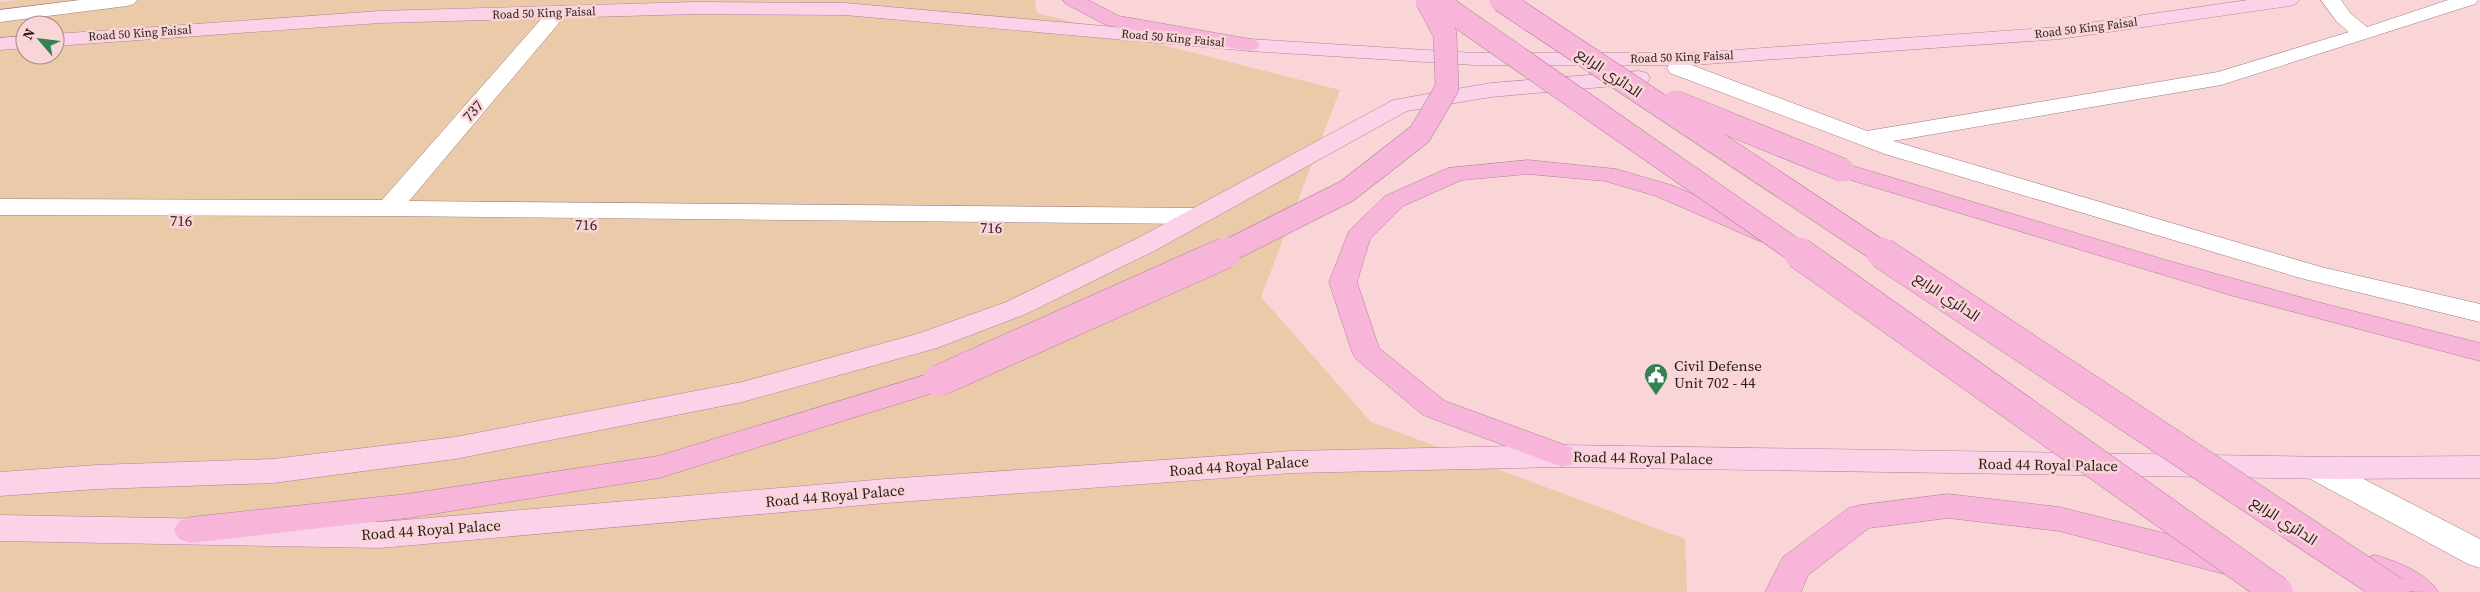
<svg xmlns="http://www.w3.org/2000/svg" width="2480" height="592" font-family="'Source Serif 4',Cairo,serif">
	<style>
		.green { fill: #eacaa8; fill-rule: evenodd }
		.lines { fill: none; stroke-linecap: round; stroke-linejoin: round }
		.minor-casing { stroke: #9b7b7e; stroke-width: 1 }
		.major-casing { stroke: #af8097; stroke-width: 1 }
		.highway-casing { stroke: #af8097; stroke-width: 1 }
		.minor { fill: #fff; fill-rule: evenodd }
		.major { fill: #fad3e8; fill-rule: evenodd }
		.highway { fill: #f7b6d9; fill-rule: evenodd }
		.highway-bridge-far1-casing { stroke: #af8097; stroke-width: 24; stroke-linecap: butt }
		.highway-bridge-casing { stroke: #af8097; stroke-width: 32; stroke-linecap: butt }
		.highway-bridge-far1 { stroke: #f7b6d9; stroke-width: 23 }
		.highway-bridge { stroke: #f7b6d9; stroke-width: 31 }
		.labels { text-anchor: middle; stroke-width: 5; stroke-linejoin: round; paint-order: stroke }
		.far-street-label { font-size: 12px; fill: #281b1c; stroke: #f9d5d8 }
		.street-label { font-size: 15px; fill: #281b1c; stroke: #f9d5d8 }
		.poi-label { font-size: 15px; fill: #281b1c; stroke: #f9d5d8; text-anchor: start }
	</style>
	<rect width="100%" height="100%" fill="#f9d5d8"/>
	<path class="green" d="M17 0H1035L1037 13 1340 90 1261 297 1371 422 1685 539 1687 592H0V2ZM25 25H55V55H25Z"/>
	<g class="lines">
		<g class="minor-casing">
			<g id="minor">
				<path d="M80 0H137L134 4 127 6 0 22V10Z"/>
				<path d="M2321 0H2341L2351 14 2367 27 2448 0H2478L2475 4 2221 85 1893 141 2321 267 2480 304V322L2304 279 1885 154 1670 73 1667 68 1670 63 1678 62 1686 63 1867 131 2218 72 2349 32 2337 22Z"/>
				<path d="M557 7 564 9 567 13 564 17 409 201 1197 208 1206 211 1210 216 1206 221 1197 224 389 216 0 215V199L382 200 550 9Z"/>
				<path d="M2316 457 2327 460 2480 539V568L2468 564 2305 476 2300 468 2305 460Z"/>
			</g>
		</g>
		<g class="major-casing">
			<g id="major">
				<path d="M2248 0H2299L2296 4 2289 6 2060 39 1693 65H1474L1250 51 845 15 696 14 380 23 55 46V34L380 11 696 2 845 3 1250 39 1474 53H1693L2060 27Z"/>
				<path d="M25 36V48L0 50V38Z"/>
				<path d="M1639 71 1647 73 1650 78 1647 83 1491 97 1407 111 1156 250 1026 314 937 348 742 402 455 459 273 483 97 489 0 496V472L97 465 273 459 455 437 742 382 917 334 1006 302 1138 238 1393 100 1491 83Z"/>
				<path d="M1562 445 2337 457 2480 456V478L2337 479 1562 467 1292 473 886 503 380 548 0 541V515L380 522 886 479 1292 451Z"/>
			</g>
		</g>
		<g class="highway-casing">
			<g id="highway">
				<path d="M1063 0H1088L1119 16 1250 39 1257 41 1260 45 1257 49 1250 51 1106 25 1066 4Z"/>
				<path d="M1528 160 1616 169 1674 186 1775 230 1779 235 1775 240 1766 243 1757 240 1656 196 1605 181 1528 174 1462 180 1403 206 1370 239 1357 282 1379 348 1445 401 1573 448 1578 456 1573 464 1562 467 1423 415 1356 359 1352 352 1329 282 1349 231 1385 196 1448 168Z"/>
				<path d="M1843 163 2169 261 2329 305 2480 343V361L2230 295 1834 175 1831 170 1834 165Z"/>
				<path d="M938 371 949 374 953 381 949 388 659 478 407 518 191 543 179 539 174 530 179 521 191 517 407 494 658 456Z"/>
				<path d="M1948 494 2059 507 2232 550 2244 554 2249 563 2244 572 2232 576 2059 531 1948 518 1869 528 1808 575 1801 592H1765L1783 557 1849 508 1861 505Z"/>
				<path d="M2375 555C2395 561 2428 573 2438 592 2409 592 2373 592 2358 568L2363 559Z"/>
			</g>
		</g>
		<use href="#minor" class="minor"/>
		<use href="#major" class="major"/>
		<use href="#highway" class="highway"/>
		<g class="highway-bridge-far1-casing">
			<g id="highway-bridge-far1">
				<path d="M1435 0 1800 254"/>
				<path d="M1501 0 1884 254"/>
				<path d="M1675 102 1843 170"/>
				<path d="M1222 254 1347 191 1420 134 1447 88 1445 34 1427 0"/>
			</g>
		</g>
		<g class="highway-bridge-casing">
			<g id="highway-bridge">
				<path d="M1799 253 2277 592"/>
				<path d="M1882 253 2394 592"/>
				<path d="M938 381 1225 253"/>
			</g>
		</g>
		<use href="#highway-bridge-far1" class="highway-bridge-far1"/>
		<use href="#highway-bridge" class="highway-bridge"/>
	</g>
	<defs>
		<g id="civic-pin" transform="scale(1.25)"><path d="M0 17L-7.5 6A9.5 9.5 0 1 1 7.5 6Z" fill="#348151" stroke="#f9d5d8"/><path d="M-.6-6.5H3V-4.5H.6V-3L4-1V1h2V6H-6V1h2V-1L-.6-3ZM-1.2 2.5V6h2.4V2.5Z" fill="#fff"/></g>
	</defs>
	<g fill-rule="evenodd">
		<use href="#civic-pin" x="1656" y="375"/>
	</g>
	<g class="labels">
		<g class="far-street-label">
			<text transform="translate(544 13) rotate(-2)" y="4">Road 50 King Faisal</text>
			<text transform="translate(2086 28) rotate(-7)" y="4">Road 50 King Faisal</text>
			<text transform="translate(140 33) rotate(-4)" y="4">Road 50 King Faisal</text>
			<text transform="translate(1173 38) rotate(5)" y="4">Road 50 King Faisal</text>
			<text transform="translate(1682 57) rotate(-2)" y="4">Road 50 King Faisal</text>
		</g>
		<g class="street-label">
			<text transform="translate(1609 73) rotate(34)" y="5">الدائري الرابع</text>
			<text transform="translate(473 111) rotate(-49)" y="5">737</text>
			<text transform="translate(181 221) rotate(1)" y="5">716</text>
			<text transform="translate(586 225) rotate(1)" y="5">716</text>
			<text transform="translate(991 228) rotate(1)" y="5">716</text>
			<text transform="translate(1947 297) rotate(34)" y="5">الدائري الرابع</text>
			<text transform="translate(1643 458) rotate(1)" y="5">Road 44 Royal Palace</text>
			<text transform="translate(2048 465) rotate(1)" y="5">Road 44 Royal Palace</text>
			<text transform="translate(1239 466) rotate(-4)" y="5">Road 44 Royal Palace</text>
			<text transform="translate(835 496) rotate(-5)" y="5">Road 44 Royal Palace</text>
			<text transform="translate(2284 521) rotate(33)" y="5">الدائري الرابع</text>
			<text transform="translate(431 530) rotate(-4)" y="5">Road 44 Royal Palace</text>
		</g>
		<g class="poi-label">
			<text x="1674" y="371">Civil Defense<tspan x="1674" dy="17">Unit 702 - 44</tspan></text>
		</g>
	</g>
	<g transform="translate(40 40) rotate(298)"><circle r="24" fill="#f9d5d8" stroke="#a58b8d"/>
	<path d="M0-4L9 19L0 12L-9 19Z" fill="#348151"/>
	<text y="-8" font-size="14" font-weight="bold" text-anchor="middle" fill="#281b1c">N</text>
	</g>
</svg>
